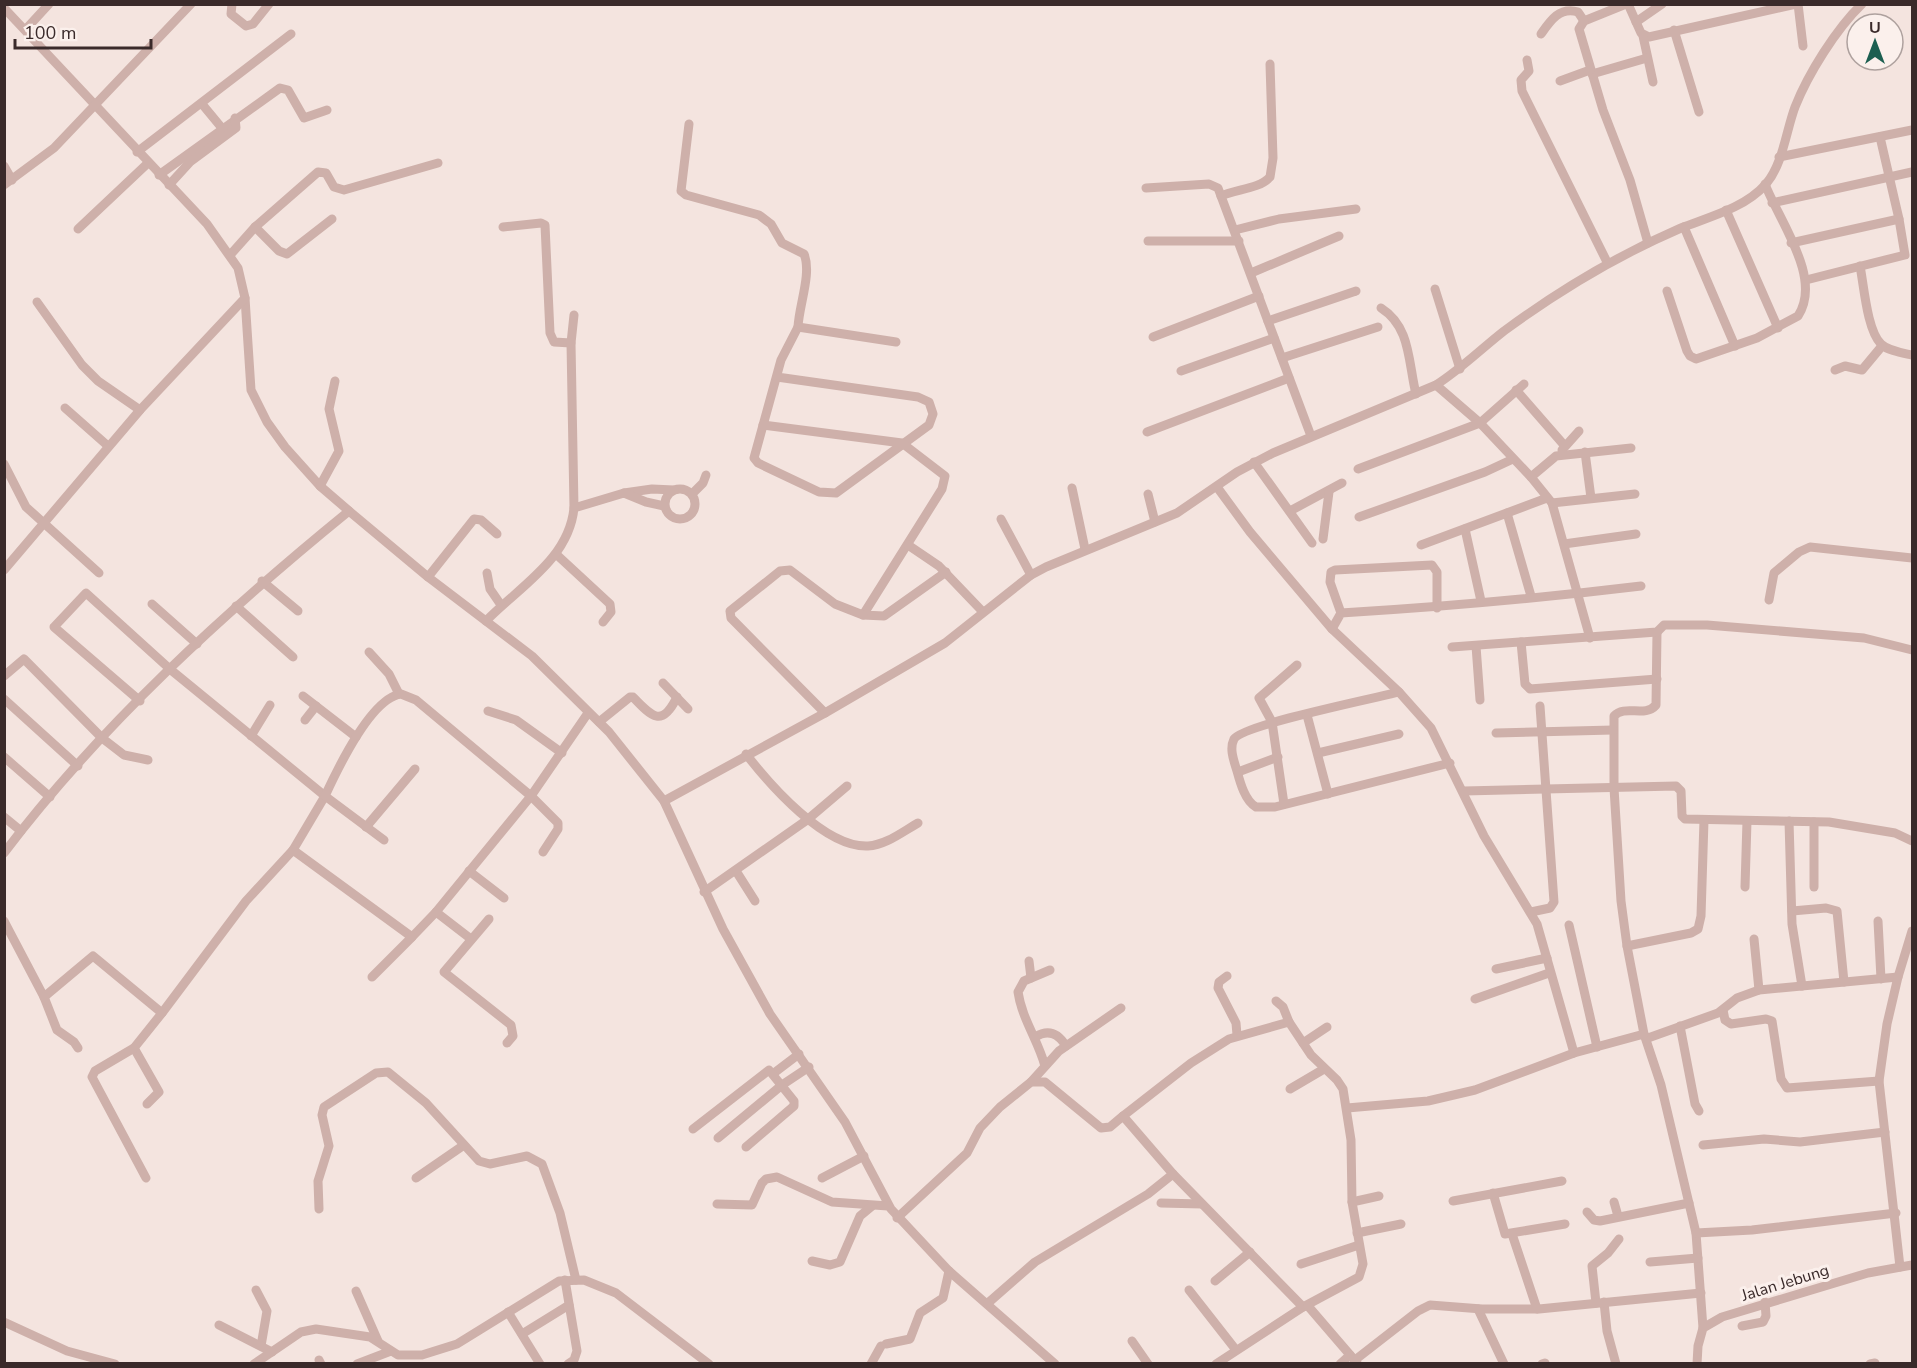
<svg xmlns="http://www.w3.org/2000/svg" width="1917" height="1368" font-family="'Nunito Sans',sans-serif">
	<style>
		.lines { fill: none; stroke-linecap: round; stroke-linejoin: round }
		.minor { stroke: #ceb0aa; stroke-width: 9 }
		.labels { text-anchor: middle; stroke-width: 6; stroke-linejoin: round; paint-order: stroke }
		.street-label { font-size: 16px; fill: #3a2a2a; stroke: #fbf0ec }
	</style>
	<rect width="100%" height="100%" fill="#f4e4df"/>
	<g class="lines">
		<g class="minor">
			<path d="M232 4 231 14 246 26 253 24 269 4"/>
			<path d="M1626 4 1584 21 1579 29 1603 110 1630 180 1648 243"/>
			<path d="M1628 4 1641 33 1649 37 1796 4"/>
			<path d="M1798 4 1803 46"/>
			<path d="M4 8 207 224 238 268 245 298 251 390 267 422 285 447 320 486 349 511 428 577 532 656 609 732 664 801 723 929 770 1014 845 1122 891 1209 949 1271 1055 1364"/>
			<path d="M1636 22 1662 4"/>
			<path d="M26 29 49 4"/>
			<path d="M1674 30 1699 112"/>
			<path d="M1541 34C1550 21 1560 6 1578 12L1584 21"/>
			<path d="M1643 36 1653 82"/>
			<path d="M1527 60 1529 71 1521 80 1522 91 1607 262"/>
			<path d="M1592 74 1647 58"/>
			<path d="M1560 81 1590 70"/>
			<path d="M202 104 226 133"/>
			<path d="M689 124 681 191 686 195 759 215 771 224 782 243 804 254C812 273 799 305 798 327"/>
			<path d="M137 152 291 34"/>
			<path d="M1779 157 1912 130"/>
			<path d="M4 166 12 180"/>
			<path d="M159 175 280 88 288 90 304 118 327 110"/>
			<path d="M4 185 54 148 191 4"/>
			<path d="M169 185 190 162 236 128 235 118"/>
			<path d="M1146 188 1209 184 1218 188 1311 436"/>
			<path d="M1221 196C1237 189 1259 189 1270 177L1273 158 1270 64"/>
			<path d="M1772 203 1912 172"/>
			<path d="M1726 210 1778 328"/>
			<path d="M255 227 279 251 287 254 332 219"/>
			<path d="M503 227 541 223 545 225 550 333 554 342 571 343"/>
			<path d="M1684 227 1735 346"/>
			<path d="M78 229 148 163"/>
			<path d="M1235 230 1279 219 1356 209"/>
			<path d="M1148 241H1239"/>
			<path d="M1791 243 1899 219 1880 137"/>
			<path d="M231 254 255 227 318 172 326 173 334 187 344 190 438 163"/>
			<path d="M1860 266C1864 286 1867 330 1881 344 1888 351 1903 353 1912 355"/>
			<path d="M1251 273 1339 236"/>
			<path d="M1806 280 1905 255 1899 219"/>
			<path d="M1435 289 1460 369"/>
			<path d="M1667 291 1687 351 1690 356 1696 359 1757 338 1798 316C1823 278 1779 221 1765 184"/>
			<path d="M37 302 82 365 98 381 140 410"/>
			<path d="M1381 308C1411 327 1408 362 1416 394"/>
			<path d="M1268 321 1356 291"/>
			<path d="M1153 337 1259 296"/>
			<path d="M1282 358 1378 327"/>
			<path d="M1835 370 1845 366 1862 370 1882 346"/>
			<path d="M1181 371 1274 338"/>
			<path d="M777 377 918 397 929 402 933 414 929 425 836 493 819 492 758 463 754 458 781 360 798 327 896 342"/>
			<path d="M1436 385 1480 423 1531 477 1552 503 1590 638"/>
			<path d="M1516 390 1564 445"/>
			<path d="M65 408 108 446"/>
			<path d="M763 425 902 443 945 476 942 489 863 615 884 616 946 572"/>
			<path d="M1147 432 1289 378"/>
			<path d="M1562 450 1579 431"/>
			<path d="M1585 452 1591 498"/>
			<path d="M1254 462 1312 543"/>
			<path d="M4 464 26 507 99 573"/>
			<path d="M1358 469 1480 423 1524 384"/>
			<path d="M1531 477 1556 456 1631 448"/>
			<path d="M320 486 339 451 329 409 335 381"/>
			<path d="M1217 487 1250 532 1332 629 1399 692 1431 728 1484 836 1537 924 1574 1053"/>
			<path d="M1072 488 1085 549"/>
			<circle cx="680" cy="504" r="15"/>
			<path d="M624 493 652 489 674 490"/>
			<path d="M692 494 703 483 706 475"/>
			<path d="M1148 494 1155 522"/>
			<path d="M1552 503 1635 494"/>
			<path d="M574 508 624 493 646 502 664 506"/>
			<path d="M1290 511 1342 483"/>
			<path d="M1507 513 1531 596"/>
			<path d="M1359 517 1485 472 1513 459"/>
			<path d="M1001 519 1031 575"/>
			<path d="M1465 529 1481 601"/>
			<path d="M1323 539 1329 492"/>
			<path d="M1564 544 1636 534"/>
			<path d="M908 545 939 566 983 612"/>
			<path d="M1421 545 1547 498"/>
			<path d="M557 555 610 604 611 612 603 622"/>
			<path d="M4 570 140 410 245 298"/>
			<path d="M487 573 490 589 501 605"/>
			<path d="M428 577 474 519 481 520 497 534"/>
			<path d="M262 581 298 611"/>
			<path d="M1769 600 1774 573 1799 552 1810 547 1912 558"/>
			<path d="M152 604 197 644"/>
			<path d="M236 606 293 657"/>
			<path d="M1341 613 1330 582 1331 572 1335 570 1432 565 1437 572V608"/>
			<path d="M486 621C519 587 569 559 574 508L571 343 574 315"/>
			<path d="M1332 629 1341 613C1441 607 1542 598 1641 586"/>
			<path d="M1657 632 1656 705C1645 718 1625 704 1614 716V788L1621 901 1627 946 1644 1034 1661 1085 1696 1233 1703 1328"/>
			<path d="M1521 642 1525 684 1530 689 1657 679"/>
			<path d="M1476 646 1480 700"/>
			<path d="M1452 647 1657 632 1664 625H1707L1864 638 1912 650"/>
			<path d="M369 652 389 674 399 694"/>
			<path d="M4 676 24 659 102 738 124 755 148 760"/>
			<path d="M663 683 688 709"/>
			<path d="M1399 692C1375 698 1242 725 1234 739 1229 749 1234 761 1237 771 1240 782 1245 801 1256 807H1275L1450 763"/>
			<path d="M303 696 356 737"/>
			<path d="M4 699 78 766"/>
			<path d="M140 701 54 627 86 593 171 670 325 796 293 850"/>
			<path d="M488 711 516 720 562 753"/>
			<path d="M825 713 731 618 730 611 780 571 790 570 835 604 863 615"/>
			<path d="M1307 715 1328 794"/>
			<path d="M305 720 316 706"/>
			<path d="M599 722 630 697H633C652 717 662 728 677 697"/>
			<path d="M1496 733 1613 730"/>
			<path d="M251 736 270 705"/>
			<path d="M1318 753 1399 734"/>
			<path d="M746 754C770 785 825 848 868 846 886 845 902 832 918 823"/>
			<path d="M4 757 50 797"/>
			<path d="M1238 772 1278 757"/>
			<path d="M1464 791 1676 786 1681 791 1682 816 1685 819 1829 822 1895 833 1912 841"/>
			<path d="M664 801 825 713 945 643 1031 575 1046 567 1177 513 1237 472 1273 453 1436 385C1461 369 1481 349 1504 331 1561 289 1616 256 1681 228 1709 217 1745 208 1766 184 1783 164 1786 131 1795 107 1808 74 1836 29 1862 4"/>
			<path d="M1284 804 1272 722 1259 698 1297 665"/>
			<path d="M4 817 21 831"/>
			<path d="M1789 821 1792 924 1802 986"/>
			<path d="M1814 822V887"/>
			<path d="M366 827 415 769"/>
			<path d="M384 840 325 796C337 770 371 698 401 694L416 700 531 796 558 823V829L543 852"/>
			<path d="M4 853C101 725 225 612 349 511"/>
			<path d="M469 871 504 898"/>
			<path d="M736 871 755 901"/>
			<path d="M1745 887 1747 821"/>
			<path d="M704 892 807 820 847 786"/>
			<path d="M1792 911 1826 908 1837 911 1844 982"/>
			<path d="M436 912 471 939"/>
			<path d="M1531 912 1550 908 1554 902 1540 706"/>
			<path d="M489 919 444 972 511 1025 513 1036 507 1043"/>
			<path d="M4 921 44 997 93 956 162 1013 246 901 293 850 412 937 436 912 531 796 588 713"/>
			<path d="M1878 921 1881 979"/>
			<path d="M1569 925 1597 1047"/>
			<path d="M1754 939 1759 990"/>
			<path d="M1627 946 1691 933 1698 929 1701 916 1704 820"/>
			<path d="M1029 961 1031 978"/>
			<path d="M1496 969 1547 958"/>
			<path d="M1227 976 1219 982 1218 988 1236 1023 1237 1035"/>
			<path d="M372 977 412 937"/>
			<path d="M44 997 57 1030 74 1042 78 1048"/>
			<path d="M1475 999 1549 973"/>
			<path d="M1276 1001 1283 1007 1289 1022"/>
			<path d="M1723 1010 1725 1020 1731 1024 1766 1019 1772 1021 1781 1079 1787 1088 1879 1081"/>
			<path d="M1680 1026 1695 1104 1699 1111"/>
			<path d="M1035 1037C1048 1029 1058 1033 1066 1046"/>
			<path d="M1648 1038 1718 1013 1737 998 1759 990 1898 977"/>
			<path d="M1303 1043 1327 1027"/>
			<path d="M134 1048 159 1092 147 1104"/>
			<path d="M1045 1066C1038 1040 1022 1019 1018 992L1024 981 1050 970"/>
			<path d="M774 1073 799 1054"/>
			<path d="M1031 1082 1059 1051 1121 1008"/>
			<path d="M1290 1089 1324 1069"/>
			<path d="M1347 1108 1428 1101 1475 1090 1574 1053 1644 1034"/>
			<path d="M1123 1116 1191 1063 1229 1039 1289 1022 1311 1055 1337 1080 1343 1089 1351 1140 1352 1202 1363 1264 1359 1277 1303 1307 1216 1364"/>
			<path d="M693 1129 769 1070 794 1101V1106L746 1147"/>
			<path d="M718 1138 782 1085 809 1067"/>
			<path d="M1703 1145 1764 1139 1800 1142 1885 1132"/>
			<path d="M146 1178 92 1077 95 1071 134 1048 162 1013"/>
			<path d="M416 1178 464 1145"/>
			<path d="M822 1178 864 1156"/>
			<path d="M1493 1193 1505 1234 1565 1224"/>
			<path d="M1453 1201 1562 1181"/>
			<path d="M1352 1202 1379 1196"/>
			<path d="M1614 1202 1618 1216"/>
			<path d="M1161 1203 1202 1204"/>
			<path d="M717 1204 752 1205 762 1183 766 1179 777 1177 832 1202 888 1206"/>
			<path d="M319 1209 318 1181 329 1146 322 1115 324 1107 376 1073 388 1072 426 1103 479 1161 490 1164 527 1156 542 1164 560 1213 576 1280"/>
			<path d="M1587 1212 1594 1220 1600 1221 1689 1203"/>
			<path d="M897 1218 967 1153 980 1128 1000 1107 1031 1082H1045L1101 1128 1110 1127 1123 1116 1173 1174 1303 1307"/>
			<path d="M1357 1233 1401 1224"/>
			<path d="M1696 1233 1752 1230 1896 1213"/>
			<path d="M1512 1234 1537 1309"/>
			<path d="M812 1261 830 1265 840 1262 860 1216 872 1206"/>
			<path d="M1650 1262 1698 1258"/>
			<path d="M1301 1264 1359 1245"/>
			<path d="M1900 1267 1879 1081 1887 1024 1898 977 1912 931"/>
			<path d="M565 1280 577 1351 574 1360 568 1364"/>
			<path d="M1215 1281 1250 1252"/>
			<path d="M256 1290 267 1311 261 1346"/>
			<path d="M1189 1290 1236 1350"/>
			<path d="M356 1291 378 1341"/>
			<path d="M1604 1302 1607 1331 1616 1364"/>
			<path d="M988 1303 1035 1262 1148 1194 1173 1174"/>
			<path d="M1596 1303 1592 1266 1608 1253 1619 1239"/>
			<path d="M1308 1306 1357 1363"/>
			<path d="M1478 1309 1504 1364"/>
			<path d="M508 1312 540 1364"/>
			<path d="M4 1322 67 1351 115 1364"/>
			<path d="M219 1325 272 1352"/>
			<path d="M1742 1326 1763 1322 1766 1316 1765 1302"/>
			<path d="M522 1334 569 1305"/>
			<path d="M1132 1341 1148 1364"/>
			<path d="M886 1344 910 1339 920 1313 943 1298 949 1271"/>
			<path d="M319 1360 321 1364"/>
			<path d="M1355 1360 1418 1311 1430 1305 1482 1309H1539L1701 1293"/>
			<path d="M254 1364 301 1332 316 1329 370 1337 398 1355H422L457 1344 559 1281 584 1280 616 1293 709 1364"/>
			<path d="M357 1364 391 1351"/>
			<path d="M871 1364 881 1346"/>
			<path d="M1340 1364 1350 1355"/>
			<path d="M1542 1364 1545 1363"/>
			<path d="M1697 1364 1698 1346 1703 1328 1722 1317 1868 1273 1912 1265"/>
			<path d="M1870 1364 1875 1363"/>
		</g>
	</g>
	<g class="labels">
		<g class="street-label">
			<text transform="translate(1785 1282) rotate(-17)" y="6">Jalan Jebung</text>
		</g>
	</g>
	<rect width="1917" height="1368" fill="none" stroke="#3a2a2a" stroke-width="12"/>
	<g transform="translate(1875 42)"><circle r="28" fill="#fbf0ec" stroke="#aea19e" stroke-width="1.5"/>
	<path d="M0-4.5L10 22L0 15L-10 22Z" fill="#1c5f51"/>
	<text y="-9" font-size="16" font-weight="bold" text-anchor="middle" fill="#3a2a2a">U</text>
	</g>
	<path d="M15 39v9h136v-9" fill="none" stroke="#3a2a2a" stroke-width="3"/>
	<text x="24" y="39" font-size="18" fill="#3a2a2a" stroke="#fbf0ec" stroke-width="4.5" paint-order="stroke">100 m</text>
</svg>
